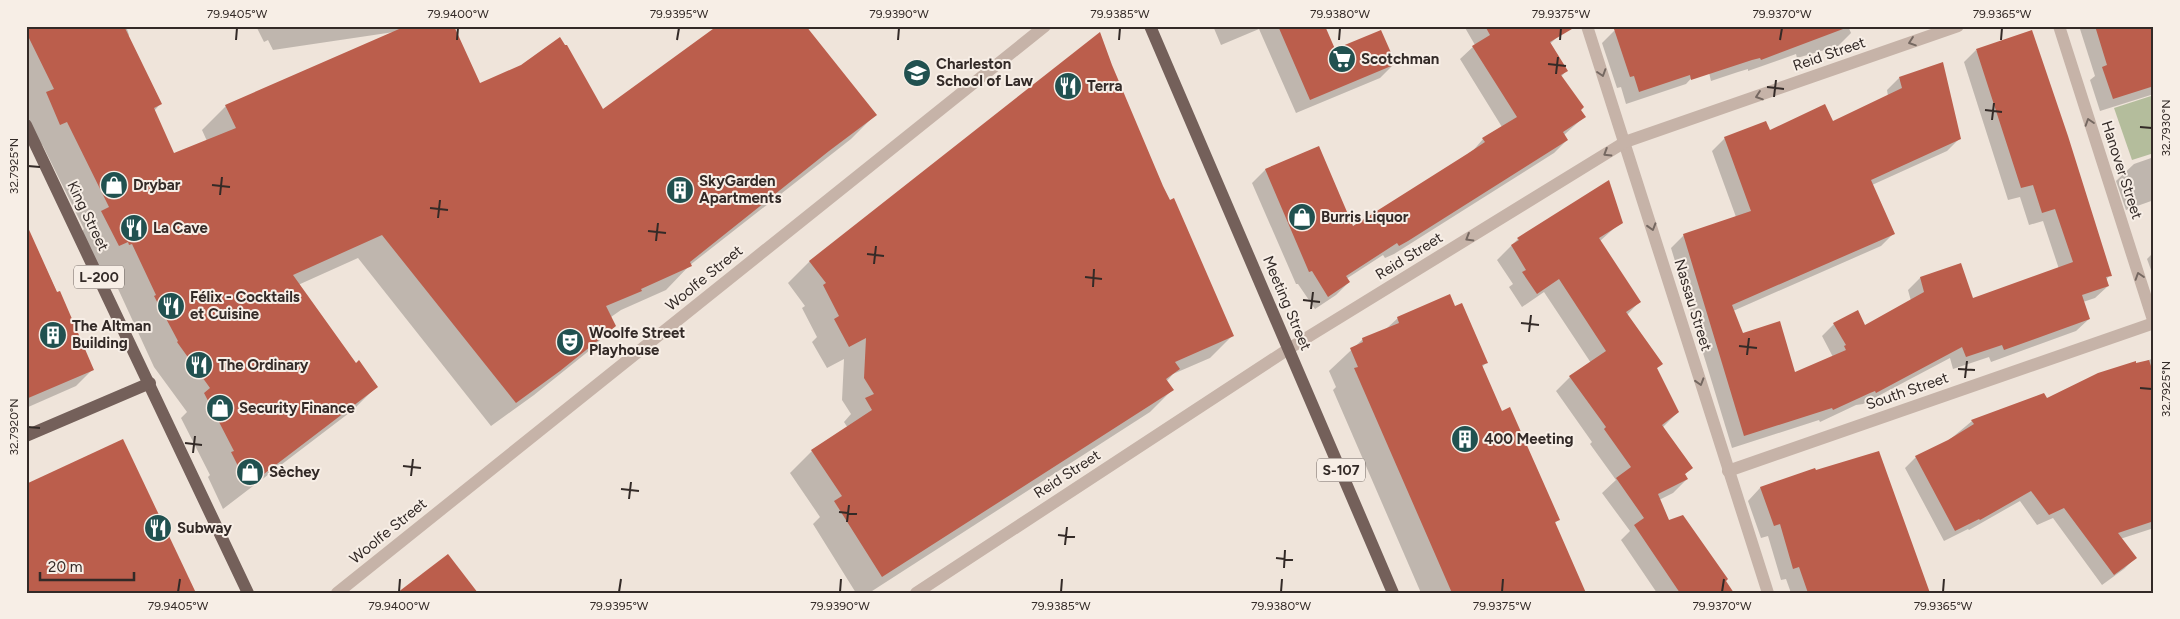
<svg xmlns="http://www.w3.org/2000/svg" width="2180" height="619" font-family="Figtree,sans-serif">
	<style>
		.green { fill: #b4bd9c }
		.shadow { fill: #0003 }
		.building { fill: #bb5e4c }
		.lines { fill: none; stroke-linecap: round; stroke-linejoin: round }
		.minor { stroke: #c6b3a8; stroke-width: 12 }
		.major { stroke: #74605a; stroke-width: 12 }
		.oneway { stroke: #756861 }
		.ticks { fill: none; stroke: #332a27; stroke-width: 2 }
		.labels { text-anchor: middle; stroke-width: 4; stroke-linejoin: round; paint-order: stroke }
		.shield { fill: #f7eee6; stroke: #6e6560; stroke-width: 1 }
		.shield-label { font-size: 14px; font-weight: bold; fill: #332a27 }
		.street-label { font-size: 15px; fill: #332a27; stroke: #f7eee6 }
		.poi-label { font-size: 15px; font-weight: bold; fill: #332a27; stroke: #f7eee6; text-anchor: start }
		.neatline { fill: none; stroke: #332a27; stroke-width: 2 }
		.ticks-label { font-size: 12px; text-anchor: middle; fill: #332a27 }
	</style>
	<rect width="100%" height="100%" fill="#efe4da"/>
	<path class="green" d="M2154 95V153L2132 160 2114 108Z"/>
	<g class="shadow">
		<path d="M26 26H126L129 35 128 37 161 103 154 111 173 155 207 141 202 130 226 106 394 32 273 50 268 40 264 42 256 26H453L479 84 603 111 875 115 851 139 690 265 666 290 621 310 611 317 614 326 590 350 534 395 491 426 358 258 298 285 355 365 377 386 353 410 223 509 208 477 210 475 181 418 187 412 154 367 108 267 105 268 104 265 94 270 78 236 84 229 43 146 26 125V113L29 111 26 105Z"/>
		<path d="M1213 26H1324L1335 51 1394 64 1380 78 1296 113 1259 29 1221 45Z"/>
		<path d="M1464 26H1552L1558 36 1550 44 1566 71 1561 77 1584 117 1564 135 1567 140 1554 153 1394 254 1385 258 1383 255 1346 279 1349 282 1336 295 1315 309 1298 284H1296L1252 183 1265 170 1318 147 1353 228 1471 153 1483 139 1502 127 1460 59 1475 45Z"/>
		<path d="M1628 26 1698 71 1686 84 1626 104 1621 87 1617 88 1602 43 1614 31Z"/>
		<path d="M1704 26H1848L1851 33 1838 46 1797 58 1796 54 1748 71V69L1738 72 1711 81 1699 31Z"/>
		<path d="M2083 26H2154V94L2100 111 2090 80 2095 76 2080 29Z"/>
		<path d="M1976 50 2110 275 2106 280 2108 286 2095 298 2083 302 2089 319 2076 331 1991 362 1989 357 1953 369 1950 358 1863 404 1856 405 1820 422 1819 420 1732 448 1671 248 1684 235 1736 217 1712 151 1725 138 1833 123 1888 96 1887 90 1899 78 1960 138 1947 151 1872 185 1893 234 1881 246 1733 311 1742 334 1795 373 1833 357 1822 336 1834 324 1865 327 1911 301 1908 290 1920 278 1960 265 1972 300 2059 269 2043 221 2029 225 2020 197 2008 200 1964 62Z"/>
		<path d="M1111 65 1162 186 1232 336 1210 358 1173 374 1166 382 1172 390 1150 412 869 593H856L813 524 820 517 790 473 812 451 848 428 844 422 851 414 842 400 844 359 827 368 812 342 817 337 802 308 805 306 788 283 810 261Z"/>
		<path d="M2154 157V200L2126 210 2116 181 2134 164Z"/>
		<path d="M1621 222 1600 241 1639 302 1627 315 1662 364 1656 369 1678 412 1662 428 1691 468 1684 475 1687 479 1673 493 1659 500 1669 521 1724 581 1732 593H1657L1621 540 1630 531 1602 493 1616 480 1590 444 1592 442 1556 391 1570 377 1591 363 1544 292 1522 307 1509 287 1513 284 1497 260 1518 239Z"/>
		<path d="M26 226 93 369 76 386 26 408Z"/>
		<path d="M2154 252V278L2147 259Z"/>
		<path d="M1455 308 1486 363 1482 367 1501 412 1558 520 1554 524 1585 593H1421L1333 390 1336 387 1329 371 1363 339 1386 329 1398 318Z"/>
		<path d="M2154 358V528L2120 539 2135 558 2124 569 2102 585 2053 518 2037 525 2020 501 1969 530 1968 529 1944 541 1905 468 1916 457 1948 441 1972 421 2046 400Z"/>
		<path d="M1814 469 1922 593H1791L1786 579 1781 580 1768 536 1761 538 1748 501 1760 488Z"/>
	</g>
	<g class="building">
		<path d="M26 26H124L162 104 154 108 174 153 236 128 225 105 406 26H454L480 83 521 65 560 37 565 45H567L603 109 717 26H806L877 115 829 151 690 262 692 266 641 289 642 291 606 306 616 326 560 371 516 403 382 235 293 275 356 363 359 360 378 387 248 486 231 452 234 451 204 393 210 388 177 342 178 341 154 296 156 295 132 244 129 245 128 242 119 246 101 211 109 207 67 122 60 125 46 92 54 89 26 32Z"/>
		<path d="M1278 26H1325L1335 49 1381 30 1396 64 1310 100Z"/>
		<path d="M1485 26H1577L1550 42 1568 71 1561 75 1584 107 1581 110 1586 117 1563 132 1568 140 1408 241 1399 246 1397 243 1346 276 1350 282 1328 297 1312 271 1309 272 1265 169 1319 146 1353 226 1467 154 1485 142 1482 138 1517 117 1472 46 1490 35Z"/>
		<path d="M1613 26H1843V29L1761 60 1760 58 1752 60 1691 80 1690 75 1639 92 1634 76 1630 77Z"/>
		<path d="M2095 26H2154V86L2113 99 2102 67 2107 65Z"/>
		<path d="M2032 30 2068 136 2112 276 2106 277 2109 286 2082 295 2090 319 2004 350 2002 345 1966 357 1962 347 1876 393 1875 391 1870 393 1833 410 1832 408 1744 436 1683 234 1751 211 1724 137 1766 121 1770 130 1825 104 1833 121 1902 88 1899 77 1943 62 1961 139 1871 180 1895 234 1732 305 1743 333 1780 321 1795 372 1846 350 1844 346 1846 345 1833 323 1858 310 1865 325 1924 292 1920 277 1961 263 1973 298 2073 262 2055 209 2042 213 2033 185 2021 188 1976 49Z"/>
		<path d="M1100 32 1112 65 1163 186 1170 200 1174 198 1234 336 1175 362 1180 369 1166 379 1174 390 882 577 834 501 842 496 811 450 872 410 865 398 874 394 864 378 866 338 849 347 834 319 839 316 823 285 826 283 809 261Z"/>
		<path d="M1609 180 1623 223 1599 238 1641 302 1626 312 1663 364 1657 368 1679 412 1662 425 1693 468 1685 474 1688 479 1658 494 1669 520 1683 515 1728 579 1726 581 1734 593H1680L1634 525 1644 518 1616 478 1631 467 1604 429 1606 427 1569 376 1606 351 1559 279 1537 294 1522 272 1526 270 1511 245 1519 240 1517 238Z"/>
		<path d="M26 223 57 292 60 291 94 370 26 399Z"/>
		<path d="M1450 294 1455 306 1462 303 1488 363 1482 365 1502 411 1510 407 1560 520 1555 522 1586 593H1452L1354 368 1358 367 1350 348 1363 342 1362 338 1399 323 1397 317Z"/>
		<path d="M2149 360 2154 375V521L2118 533 2137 558 2114 575 2064 508 2049 515 2031 491 1980 520 1979 519 1955 531 1915 456 1948 440 1974 424 1971 420 2044 393 2047 398 2098 373 2136 361V363Z"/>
		<path d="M123 439 196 593H26V484Z"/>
		<path d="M1879 451 1930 593H1808L1799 567 1793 569 1780 524 1774 526 1760 487 1815 468 1816 470Z"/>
		<path d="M448 554 478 593H397L427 570Z"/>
	</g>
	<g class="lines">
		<g class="minor">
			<path d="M1587 26 1768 593"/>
			<path d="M2059 26 2154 323"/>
			<path d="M1728 471 2154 323"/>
			<path d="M337 593 1045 26"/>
			<path d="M916 593 1290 348 1625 142 1958 26"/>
		</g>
		<g class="major">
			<path d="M1150 26 1393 593"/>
			<path d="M26 125 248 593"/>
			<path d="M26 436 150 383"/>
		</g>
	</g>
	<defs><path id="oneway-chevron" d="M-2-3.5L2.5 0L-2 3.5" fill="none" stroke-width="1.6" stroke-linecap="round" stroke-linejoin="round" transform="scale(1.25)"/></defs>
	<g class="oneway">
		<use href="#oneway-chevron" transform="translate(1912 42) rotate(161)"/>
		<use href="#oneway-chevron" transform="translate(1602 73) rotate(72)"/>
		<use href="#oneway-chevron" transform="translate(1759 96) rotate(161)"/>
		<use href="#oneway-chevron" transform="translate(2089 122) rotate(-108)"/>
		<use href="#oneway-chevron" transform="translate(1607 153) rotate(148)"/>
		<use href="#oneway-chevron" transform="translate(1652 227) rotate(73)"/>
		<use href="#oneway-chevron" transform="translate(1469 238) rotate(149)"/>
		<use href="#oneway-chevron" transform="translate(2139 276) rotate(-108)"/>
		<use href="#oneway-chevron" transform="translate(1700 382) rotate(73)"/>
	</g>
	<path class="ticks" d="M236 40 237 28M457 40 458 28M677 40 679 28M898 40 899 28M1119 40 1120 28M1339 40 1340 28M1560 40 1561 28M1780 40 1782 28M2001 40 2002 28M1548 64 1566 66M1556 74 1558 57M1767 87 1784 89M1774 97 1776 80M1985 110 2002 112M1992 120 1994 103M2140 127 2152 128M28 166 40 167M212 185 230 187M220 195 222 177M430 208 448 210M438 218 440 200M648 231 666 233M656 241 658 223M867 254 884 256M874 264 876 246M1085 277 1102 279M1093 287 1094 269M1303 300 1320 302M1311 309 1313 292M1521 323 1539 325M1529 332 1531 315M1739 346 1757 348M1747 355 1749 338M1958 369 1975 370M1965 378 1967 361M2140 388 2152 389M28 427 40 428M185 443 202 445M193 453 195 436M403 466 421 468M411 476 413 459M621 489 639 491M629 499 631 482M839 512 857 514M847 522 849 505M1058 535 1075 537M1065 545 1067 527M1276 558 1293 560M1284 568 1285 550M178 592 180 579M399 592 400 579M619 592 621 579M840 592 841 579M1061 592 1062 579M1281 592 1282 579M1502 592 1503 579M1722 592 1724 579M1943 592 1944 579"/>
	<defs>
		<g id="supermarket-disc" transform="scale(1.4375)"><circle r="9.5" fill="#215150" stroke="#f7eee6"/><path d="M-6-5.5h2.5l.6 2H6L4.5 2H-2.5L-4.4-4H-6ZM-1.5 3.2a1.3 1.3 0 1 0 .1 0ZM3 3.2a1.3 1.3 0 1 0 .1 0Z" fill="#fff"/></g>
		<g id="university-disc" transform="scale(1.4375)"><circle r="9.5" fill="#215150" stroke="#f7eee6"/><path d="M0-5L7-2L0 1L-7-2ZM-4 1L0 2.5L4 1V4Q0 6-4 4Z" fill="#fff"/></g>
		<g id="restaurant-disc" transform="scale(1.4375)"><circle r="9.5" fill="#215150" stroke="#f7eee6"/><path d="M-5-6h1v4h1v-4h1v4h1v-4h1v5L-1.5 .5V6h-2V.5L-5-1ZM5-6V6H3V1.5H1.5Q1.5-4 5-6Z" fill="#fff"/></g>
		<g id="shop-disc" transform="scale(1.4375)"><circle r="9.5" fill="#215150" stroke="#f7eee6"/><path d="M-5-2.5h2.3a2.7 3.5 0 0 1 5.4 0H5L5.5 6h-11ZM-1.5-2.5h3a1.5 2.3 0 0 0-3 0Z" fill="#fff"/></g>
		<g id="building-disc" transform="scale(1.4375)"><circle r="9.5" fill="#215150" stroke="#f7eee6"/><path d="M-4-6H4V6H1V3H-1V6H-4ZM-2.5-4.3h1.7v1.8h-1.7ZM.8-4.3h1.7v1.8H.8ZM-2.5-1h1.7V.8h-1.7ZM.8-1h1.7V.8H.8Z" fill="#fff"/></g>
		<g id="theatre-disc" transform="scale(1.4375)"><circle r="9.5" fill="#215150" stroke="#f7eee6"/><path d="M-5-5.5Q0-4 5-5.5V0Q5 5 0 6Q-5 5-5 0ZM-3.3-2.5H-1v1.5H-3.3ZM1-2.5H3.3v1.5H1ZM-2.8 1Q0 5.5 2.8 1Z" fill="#fff"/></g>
	</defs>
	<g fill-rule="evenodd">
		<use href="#supermarket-disc" x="1342" y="59"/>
		<use href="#university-disc" x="917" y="73"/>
		<use href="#restaurant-disc" x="1068" y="86"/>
		<use href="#shop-disc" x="114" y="185"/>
		<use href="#building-disc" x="680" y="190"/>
		<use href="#shop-disc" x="1302" y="217"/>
		<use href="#restaurant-disc" x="134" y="228"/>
		<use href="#restaurant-disc" x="171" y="306"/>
		<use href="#building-disc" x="53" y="335"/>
		<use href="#theatre-disc" x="570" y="342"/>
		<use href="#restaurant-disc" x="199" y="365"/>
		<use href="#shop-disc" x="220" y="408"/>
		<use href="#building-disc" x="1465" y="439"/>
		<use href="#shop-disc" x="250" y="472"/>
		<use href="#restaurant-disc" x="158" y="528"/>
	</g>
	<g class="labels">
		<g class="shield">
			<rect x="74" y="265.5" width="50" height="23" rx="4"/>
			<rect x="1317" y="458.5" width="48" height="23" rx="4"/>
		</g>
		<g class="shield-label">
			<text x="99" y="282">L-200</text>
			<text x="1341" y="475">S-107</text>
		</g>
		<g class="street-label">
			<text transform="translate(1829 54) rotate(-19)" y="5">Reid Street</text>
			<text transform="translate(2122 170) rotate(72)" y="5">Hanover Street</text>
			<text transform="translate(88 216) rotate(64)" y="5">King Street</text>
			<text transform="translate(1409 256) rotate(-32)" y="5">Reid Street</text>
			<text transform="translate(704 278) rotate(-39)" y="5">Woolfe Street</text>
			<text transform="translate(1287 303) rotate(67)" y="5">Meeting Street</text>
			<text transform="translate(1693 305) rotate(73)" y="5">Nassau Street</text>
			<text transform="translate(1907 391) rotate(-19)" y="5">South Street</text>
			<text transform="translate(1067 474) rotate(-33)" y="5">Reid Street</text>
			<text transform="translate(388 531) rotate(-39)" y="5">Woolfe Street</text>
		</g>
		<g class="poi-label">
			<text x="1361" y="64">Scotchman</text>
			<text x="936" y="69">Charleston<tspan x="936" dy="17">School of Law</tspan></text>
			<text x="1087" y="91">Terra</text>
			<text x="699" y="186">SkyGarden<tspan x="699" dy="17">Apartments</tspan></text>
			<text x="133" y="190">Drybar</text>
			<text x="1321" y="222">Burris Liquor</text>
			<text x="153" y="233">La Cave</text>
			<text x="190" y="302">Félix - Cocktails<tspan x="190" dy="17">et Cuisine</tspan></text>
			<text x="72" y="331">The Altman<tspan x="72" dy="17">Building</tspan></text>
			<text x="589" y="338">Woolfe Street<tspan x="589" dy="17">Playhouse</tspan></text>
			<text x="218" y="370">The Ordinary</text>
			<text x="239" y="413">Security Finance</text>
			<text x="1484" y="444">400 Meeting</text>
			<text x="269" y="477">Sèchey</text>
			<text x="177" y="533">Subway</text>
		</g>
	</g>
	<rect width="2180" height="619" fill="none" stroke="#f7eee6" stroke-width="55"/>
	<path d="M40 572v8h94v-8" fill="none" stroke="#332a27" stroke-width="2.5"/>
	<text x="48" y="572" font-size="15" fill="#332a27" stroke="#f7eee6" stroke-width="4" paint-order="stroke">20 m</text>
	<rect x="28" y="28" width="2124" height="564" class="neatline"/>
	<g class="ticks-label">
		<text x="237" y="18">79.9405°W</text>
		<text x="458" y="18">79.9400°W</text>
		<text x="679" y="18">79.9395°W</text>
		<text x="899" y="18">79.9390°W</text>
		<text x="1120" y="18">79.9385°W</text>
		<text x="1340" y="18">79.9380°W</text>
		<text x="1561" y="18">79.9375°W</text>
		<text x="1782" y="18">79.9370°W</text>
		<text x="2002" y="18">79.9365°W</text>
		<text transform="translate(2166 128) rotate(-90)" y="4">32.7930°N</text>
		<text transform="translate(14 166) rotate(-90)" y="4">32.7925°N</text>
		<text transform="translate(2166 389) rotate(-90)" y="4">32.7925°N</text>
		<text transform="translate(14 427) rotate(-90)" y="4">32.7920°N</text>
		<text x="178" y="610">79.9405°W</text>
		<text x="399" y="610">79.9400°W</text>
		<text x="619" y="610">79.9395°W</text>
		<text x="840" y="610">79.9390°W</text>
		<text x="1061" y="610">79.9385°W</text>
		<text x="1281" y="610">79.9380°W</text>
		<text x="1502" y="610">79.9375°W</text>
		<text x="1722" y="610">79.9370°W</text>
		<text x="1943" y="610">79.9365°W</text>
	</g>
</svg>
